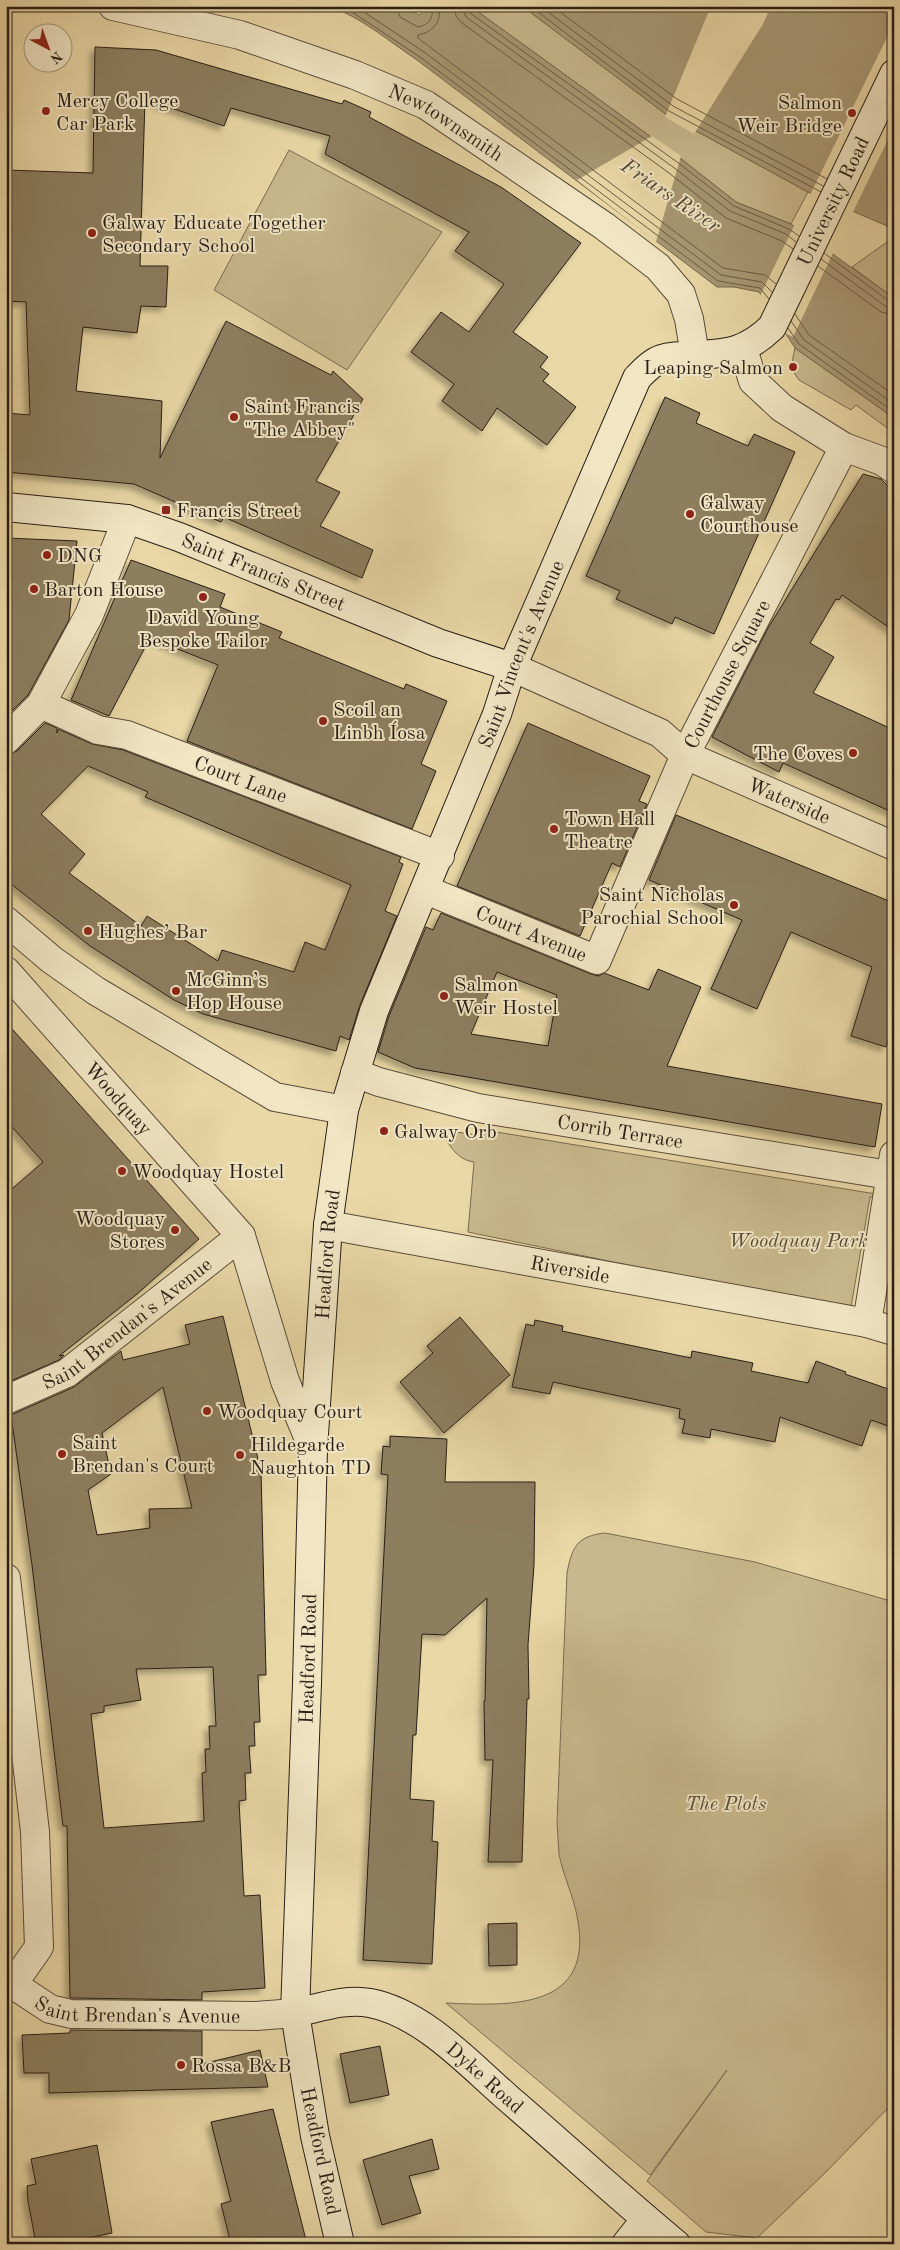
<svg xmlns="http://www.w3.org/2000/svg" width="900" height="2250" font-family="'Old Standard TT',serif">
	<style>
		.green { fill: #c9b88d; stroke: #7a6b52 }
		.water { fill: #a89874; stroke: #76674e }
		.pier { fill: #e9d7a5 }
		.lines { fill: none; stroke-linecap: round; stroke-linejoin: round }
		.shore { stroke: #695b45; stroke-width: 1 }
		.building { fill: #8d7e60; stroke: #2a1e16; fill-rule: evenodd; filter: url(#shadow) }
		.street-casing { stroke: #5a4c3a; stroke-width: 30 }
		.secondary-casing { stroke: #2a1e16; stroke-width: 30 }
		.street { stroke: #f1e5c4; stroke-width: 28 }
		.secondary { stroke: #f1e5c4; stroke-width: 28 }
		.poi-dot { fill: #8f2418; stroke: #f1e5c4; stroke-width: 2 }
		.labels { text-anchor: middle; stroke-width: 4; stroke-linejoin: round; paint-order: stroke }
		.poi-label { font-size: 20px; fill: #2a1e16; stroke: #f1e5c4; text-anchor: start }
		.street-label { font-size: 20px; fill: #2a1e16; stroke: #f1e5c4 }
		.park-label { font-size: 20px; font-style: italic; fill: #5a4c3a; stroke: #f1e5c4 }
		.water-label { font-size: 21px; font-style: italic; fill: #564937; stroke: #f1e5c4 }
	</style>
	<defs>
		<filter id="shadow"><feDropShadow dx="-4.5" dy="4.5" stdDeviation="2.5" flood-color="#0004"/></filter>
	</defs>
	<rect width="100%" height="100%" fill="#e9d7a5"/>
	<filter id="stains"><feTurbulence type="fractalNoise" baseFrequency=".004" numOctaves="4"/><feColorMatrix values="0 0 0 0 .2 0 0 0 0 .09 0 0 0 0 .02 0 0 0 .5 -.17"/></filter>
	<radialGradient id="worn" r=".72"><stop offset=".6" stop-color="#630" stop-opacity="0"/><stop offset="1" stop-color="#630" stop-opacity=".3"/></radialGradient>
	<g class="green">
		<path d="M470 6H522L667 115 808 192 791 224 736 202 680 158Z"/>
		<path d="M289 150 442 232 347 370 214 290Z"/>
		<path d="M894 237V298L852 267Z"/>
		<path d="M795 348 894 418V433L856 405 851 410 799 380C790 369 792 361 795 348Z"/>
		<path d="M478 1129 876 1194V1197H870L851 1307 652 1270 468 1232 474 1162C458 1160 447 1145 443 1130L477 1135Z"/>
		<path d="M605 1533 755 1562 894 1602V2117L890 2106 827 2171 757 2238 706 2232 647 2181 727 2070 650 2175 446 2003C512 2006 596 2010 577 1916 573 1895 563 1875 559 1854 558 1844 558 1833 557 1823L567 1573C572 1547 577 1536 605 1533Z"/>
	</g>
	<g class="water">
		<path d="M329 6H404L419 15 422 12 416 6H470L680 158 736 202 791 224 894 298V418L795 348 759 292 734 287H717L417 60C390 42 361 17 329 6Z"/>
		<path d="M522 6H894V229L808 192 667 115Z"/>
	</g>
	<g class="pier">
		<path d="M711 6H771L763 24 694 134 665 117Z"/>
		<path d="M894 23V127L852 214 810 195Z"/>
		<path d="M652 136 681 156 656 242 577 180Z"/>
		<path d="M795 224 834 251 793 337 782 332 759 298Z"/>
	</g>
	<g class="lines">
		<g class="shore">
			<path d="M343 6 420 57 718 281 760 288 769 299"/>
			<path d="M355 6 424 52 721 275 762 282 772 292"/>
			<path d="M396 6 400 17 418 27C429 25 435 17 431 6"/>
			<path d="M439 6C442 22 433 32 418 35V38L723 268 765 275 776 284"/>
			<path d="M454 6 456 16 462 23 669 173 726 218 782 241 793 249"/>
			<path d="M462 6 466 17 673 167 730 211 786 234 796 242"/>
			<path d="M468 6 470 13 677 162 734 206 789 229 799 236"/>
			<path d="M530 6 669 111 821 192"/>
			<path d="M540 6 673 106 823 186"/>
			<path d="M552 6 677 99 827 179"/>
			<path d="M824 253 889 301 894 302"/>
			<path d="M821 259 885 306 894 308"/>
			<path d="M818 266 881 312 894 315"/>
			<path d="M795 314 809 335 894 395"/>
			<path d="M791 321 804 340 894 404"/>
			<path d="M788 328 799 344 894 412"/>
		</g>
	</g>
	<g class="building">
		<path d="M95 47 156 50 342 104 344 100 371 112 369 117 501 187 581 243 513 332 548 357 540 367 549 374 543 381 576 407 547 445 497 408 482 431 442 401 454 384 411 352 441 312 469 332 504 284 455 251 469 232 325 154 330 136 231 108 224 126 145 99 140 266H168L166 307 141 306 137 333 83 327 76 391 162 401 160 458 226 321 331 375 333 371 363 399 316 481 340 492 320 526 373 550 362 578 224 517 221 522 134 484 6 472V413L30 415 26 302 6 301V170L93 173Z"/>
		<path d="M665 397 700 413 696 423 748 446 754 434 795 452 714 634 675 617 672 624 616 599 620 591 586 576Z"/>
		<path d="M863 474 881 479 894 492V631L842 595 839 600 836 599 810 643 834 657 813 693 894 730V813L783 763 779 772 712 737 768 628Z"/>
		<path d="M6 538 77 541 69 620 28 695 6 717Z"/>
		<path d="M131 560 225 594 220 607 282 632 279 638 404 689 406 684 447 701 421 764 436 771 412 829 187 741 218 665 150 638 109 716 71 700Z"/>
		<path d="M45 723 57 728V733L58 729 92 744 123 750 401 857 399 862 403 864 385 911 397 916 360 1005 349 1040 340 1036 336 1051 203 1014 174 1000 90 946 6 880V755L17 751ZM88 766 148 792 145 797 351 885 325 950 305 942 294 972 222 950 218 961 147 916 141 926 69 873 85 854 41 814Z"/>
		<path d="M528 723 650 776 639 801 647 804 620 867 612 863 580 936 457 886Z"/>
		<path d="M676 815 894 903V1022L886 1047 851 1036 872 967 791 932 757 1009 711 989 742 920 649 880Z"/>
		<path d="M441 913 591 974 599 976 604 973 649 990 658 969 701 987 667 1066 882 1104 875 1147 415 1068 378 1052 389 1016 426 927 433 930ZM497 972 557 995 548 1046 471 1034Z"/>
		<path d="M6 1022 199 1239 137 1294 59 1356 64 1355 59 1360 6 1383V1194L43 1162 6 1120Z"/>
		<path d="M223 1316 261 1471 266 1675H258L260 1722H254L255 1746H249L251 1773H245L246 1800 239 1801 244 1896 260 1895 265 1988 202 1992V2000L73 1998H70L67 1826H63L32 1565 11 1415 74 1387 121 1351 123 1360 190 1344 185 1325ZM163 1387 192 1508 149 1509 150 1528 97 1535 88 1490 111 1474 102 1433ZM213 1667 216 1726H209L210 1749H205L206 1772 202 1773 204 1821 104 1828 91 1714 104 1712V1706L141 1700 136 1669Z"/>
		<path d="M460 1317 510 1375 444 1433 400 1382 433 1353 427 1346Z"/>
		<path d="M535 1320 563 1326 562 1331 691 1358 692 1351 753 1363 751 1371 808 1383 816 1361 846 1372 845 1374 894 1391V1428L871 1420 862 1446 780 1417 775 1442 711 1429 710 1438 682 1433 685 1420 679 1418 680 1409 553 1382 550 1394 512 1387 526 1324 534 1326Z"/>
		<path d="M390 1436 447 1439 445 1482H535L534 1565 528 1645 529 1699H527L522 1862H488L493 1760H485L484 1701H485L487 1598 445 1635 422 1634 416 1735H413L410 1799 434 1801 432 1841 438 1842 432 1964 363 1960 388 1475 381 1474 383 1446 390 1447Z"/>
		<path d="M517 1923V1965L489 1966 488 1924Z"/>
		<path d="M70 2030 202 2031V2064L260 2050 268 2087 49 2093V2073H24L22 2035 70 2033Z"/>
		<path d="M380 2046 389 2095 350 2103 340 2054Z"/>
		<path d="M273 2109 307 2244H265L263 2238 231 2244 221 2204 231 2201 211 2122Z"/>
		<path d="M432 2139 439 2169 409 2176 421 2213 382 2225 363 2160Z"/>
		<path d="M97 2145 112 2233 57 2244H36L28 2201 27 2186 36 2184 31 2159Z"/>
	</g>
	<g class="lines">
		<g class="street-casing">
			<g id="street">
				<path id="s1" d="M113 6 240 35 355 75 426 105 604 226 658 267 681 294 689 319 695 355"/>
				<path d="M743 349 753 381 782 408 844 447 882 461 894 469"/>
				<path id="s2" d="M512 667 660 733 685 755 894 846"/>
				<path id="s3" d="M41 704 98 730 127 735 440 856"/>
				<path d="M6 740 41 704 89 615 127 519"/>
				<path id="s4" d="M426 890 597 960 685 755 844 447"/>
				<path d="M6 921 52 960 96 991 275 1097 344 1110"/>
				<path id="s5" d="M6 971 241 1236 285 1381 313 1449"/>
				<path id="s6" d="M355 1073 379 1082 478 1108 889 1175"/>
				<path id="s7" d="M328 1225 867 1323 894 1331"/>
				<path d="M867 1323 894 1155"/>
				<path id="s8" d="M6 1400 67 1373 241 1236"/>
				<path d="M6 1578 35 1832 39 1947 13 1984"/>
				<path id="s9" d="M6 1980 50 2009 71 2014 256 2016 295 2013"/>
			</g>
		</g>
		<g class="secondary-casing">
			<g id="secondary">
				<path id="s10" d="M6 507 127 519 179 537 438 643 512 667"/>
				<path id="s11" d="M295 2013C319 2008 346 1998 370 2003 423 2013 470 2065 509 2099 565 2147 619 2197 676 2244"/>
				<path id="s12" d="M340 2244 315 2136 295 2013 307 1683 313 1449 328 1225 344 1110 374 1011 497 714 512 667 637 378C643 372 649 365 657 361 664 357 676 356 684 356 722 353 742 356 772 327L894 74"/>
				<path d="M626 2244 646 2219"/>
			</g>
		</g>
		<use href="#street" class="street"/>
		<use href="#secondary" class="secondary"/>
	</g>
	<g class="poi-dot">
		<circle cx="46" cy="111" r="5"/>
		<circle cx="852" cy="113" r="5"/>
		<circle cx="92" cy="233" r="5"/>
		<circle cx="793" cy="367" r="5"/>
		<circle cx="234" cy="417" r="5"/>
		<rect x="161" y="505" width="10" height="10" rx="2.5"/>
		<circle cx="690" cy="514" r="5"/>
		<circle cx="47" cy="555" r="5"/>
		<circle cx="34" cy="589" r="5"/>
		<circle cx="203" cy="597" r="5"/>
		<circle cx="323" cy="721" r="5"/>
		<circle cx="853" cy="753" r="5"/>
		<circle cx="554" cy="829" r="5"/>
		<circle cx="734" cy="905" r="5"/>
		<circle cx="88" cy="931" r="5"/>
		<circle cx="176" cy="991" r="5"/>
		<circle cx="444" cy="996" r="5"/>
		<circle cx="384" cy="1131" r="5"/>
		<circle cx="122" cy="1171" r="5"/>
		<circle cx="175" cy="1230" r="5"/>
		<circle cx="207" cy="1411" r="5"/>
		<circle cx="62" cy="1454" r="5"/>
		<circle cx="240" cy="1455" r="5"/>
		<circle cx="181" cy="2065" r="5"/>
	</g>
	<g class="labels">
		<g class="poi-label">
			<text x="56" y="107">Mercy College<tspan x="56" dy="23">Car Park</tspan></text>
			<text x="842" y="109" text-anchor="end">Salmon<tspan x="842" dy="23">Weir Bridge</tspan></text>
			<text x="102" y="229">Galway Educate Together<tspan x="102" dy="23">Secondary School</tspan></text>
			<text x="783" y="374" text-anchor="end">Leaping Salmon</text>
			<text x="244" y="413">Saint Francis<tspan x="244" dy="23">"The Abbey"</tspan></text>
			<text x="700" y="509">Galway<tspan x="700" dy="23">Courthouse</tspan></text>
			<text x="176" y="517">Francis Street</text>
			<text x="57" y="562">DNG</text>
			<text x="44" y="596">Barton House</text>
			<text x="203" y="624" text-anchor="middle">David Young<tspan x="203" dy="23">Bespoke Tailor</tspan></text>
			<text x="333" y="716">Scoil an<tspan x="333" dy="23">Linbh Íosa</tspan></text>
			<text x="843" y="760" text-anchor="end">The Coves</text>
			<text x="564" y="825">Town Hall<tspan x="564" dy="23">Theatre</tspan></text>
			<text x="724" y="901" text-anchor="end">Saint Nicholas<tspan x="724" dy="23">Parochial School</tspan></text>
			<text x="98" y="938">Hughes’ Bar</text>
			<text x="186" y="986">McGinn’s<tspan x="186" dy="23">Hop House</tspan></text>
			<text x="454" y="991">Salmon<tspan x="454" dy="23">Weir Hostel</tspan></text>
			<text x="394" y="1138">Galway Orb</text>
			<text x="132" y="1178">Woodquay Hostel</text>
			<text x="165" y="1225" text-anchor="end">Woodquay<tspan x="165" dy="23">Stores</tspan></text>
			<text x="217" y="1418">Woodquay Court</text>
			<text x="72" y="1449">Saint<tspan x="72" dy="23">Brendan's Court</tspan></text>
			<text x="250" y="1451">Hildegarde<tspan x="250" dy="23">Naughton TD</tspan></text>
			<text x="191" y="2072">Rossa B&amp;B</text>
		</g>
		<g class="street-label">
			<text dy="7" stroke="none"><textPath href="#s1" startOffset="355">Newtownsmith</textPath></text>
			<text dy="7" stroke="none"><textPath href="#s12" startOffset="2219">University Road</textPath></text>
			<text dy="7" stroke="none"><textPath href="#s10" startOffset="268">Saint Francis Street</textPath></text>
			<text dy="7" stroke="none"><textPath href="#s12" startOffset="1630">Saint Vincent's Avenue</textPath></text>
			<text dy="7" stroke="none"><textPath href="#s4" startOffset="499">Courthouse Square</textPath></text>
			<text dy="7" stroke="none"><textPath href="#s3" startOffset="214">Court Lane</textPath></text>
			<text dy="7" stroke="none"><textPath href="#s2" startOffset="309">Waterside</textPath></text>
			<text dy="7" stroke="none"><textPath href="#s4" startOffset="114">Court Avenue</textPath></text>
			<text dy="7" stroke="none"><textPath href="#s5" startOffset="170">Woodquay</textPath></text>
			<text dy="7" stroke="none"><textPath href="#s6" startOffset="272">Corrib Terrace</textPath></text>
			<text dy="7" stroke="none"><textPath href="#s12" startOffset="995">Headford Road</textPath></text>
			<text dy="7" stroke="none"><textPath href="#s7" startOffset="246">Riverside</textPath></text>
			<text dy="7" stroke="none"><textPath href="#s8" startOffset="144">Saint Brendan's Avenue</textPath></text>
			<text dy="7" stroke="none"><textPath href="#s12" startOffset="590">Headford Road</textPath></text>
			<text dy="7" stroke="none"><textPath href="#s9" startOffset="140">Saint Brendan's Avenue</textPath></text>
			<text dy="7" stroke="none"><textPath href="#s11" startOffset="215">Dyke Road</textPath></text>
			<text transform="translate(321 2151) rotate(78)" y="7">Headford Road</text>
		</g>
		<g class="park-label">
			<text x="798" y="1247">Woodquay Park</text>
			<text x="726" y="1810">The Plots</text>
		</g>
		<g class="water-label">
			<text transform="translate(671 195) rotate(34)" y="7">Friars River</text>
		</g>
	</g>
	<rect width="900" height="2250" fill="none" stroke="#e9d7a5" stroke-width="25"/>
	<rect x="8" y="8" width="885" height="2235" fill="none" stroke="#2a1e16" stroke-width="2.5"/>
	<rect x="12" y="12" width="875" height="2225" fill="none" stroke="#2a1e16"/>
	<g transform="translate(48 48) rotate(139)"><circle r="24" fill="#f1e5c4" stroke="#a1957e"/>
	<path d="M0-4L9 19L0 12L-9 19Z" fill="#8f2418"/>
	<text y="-8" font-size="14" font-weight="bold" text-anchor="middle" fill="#2a1e16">N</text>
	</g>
	<rect width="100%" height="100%" filter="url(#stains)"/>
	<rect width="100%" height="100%" fill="url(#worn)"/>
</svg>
